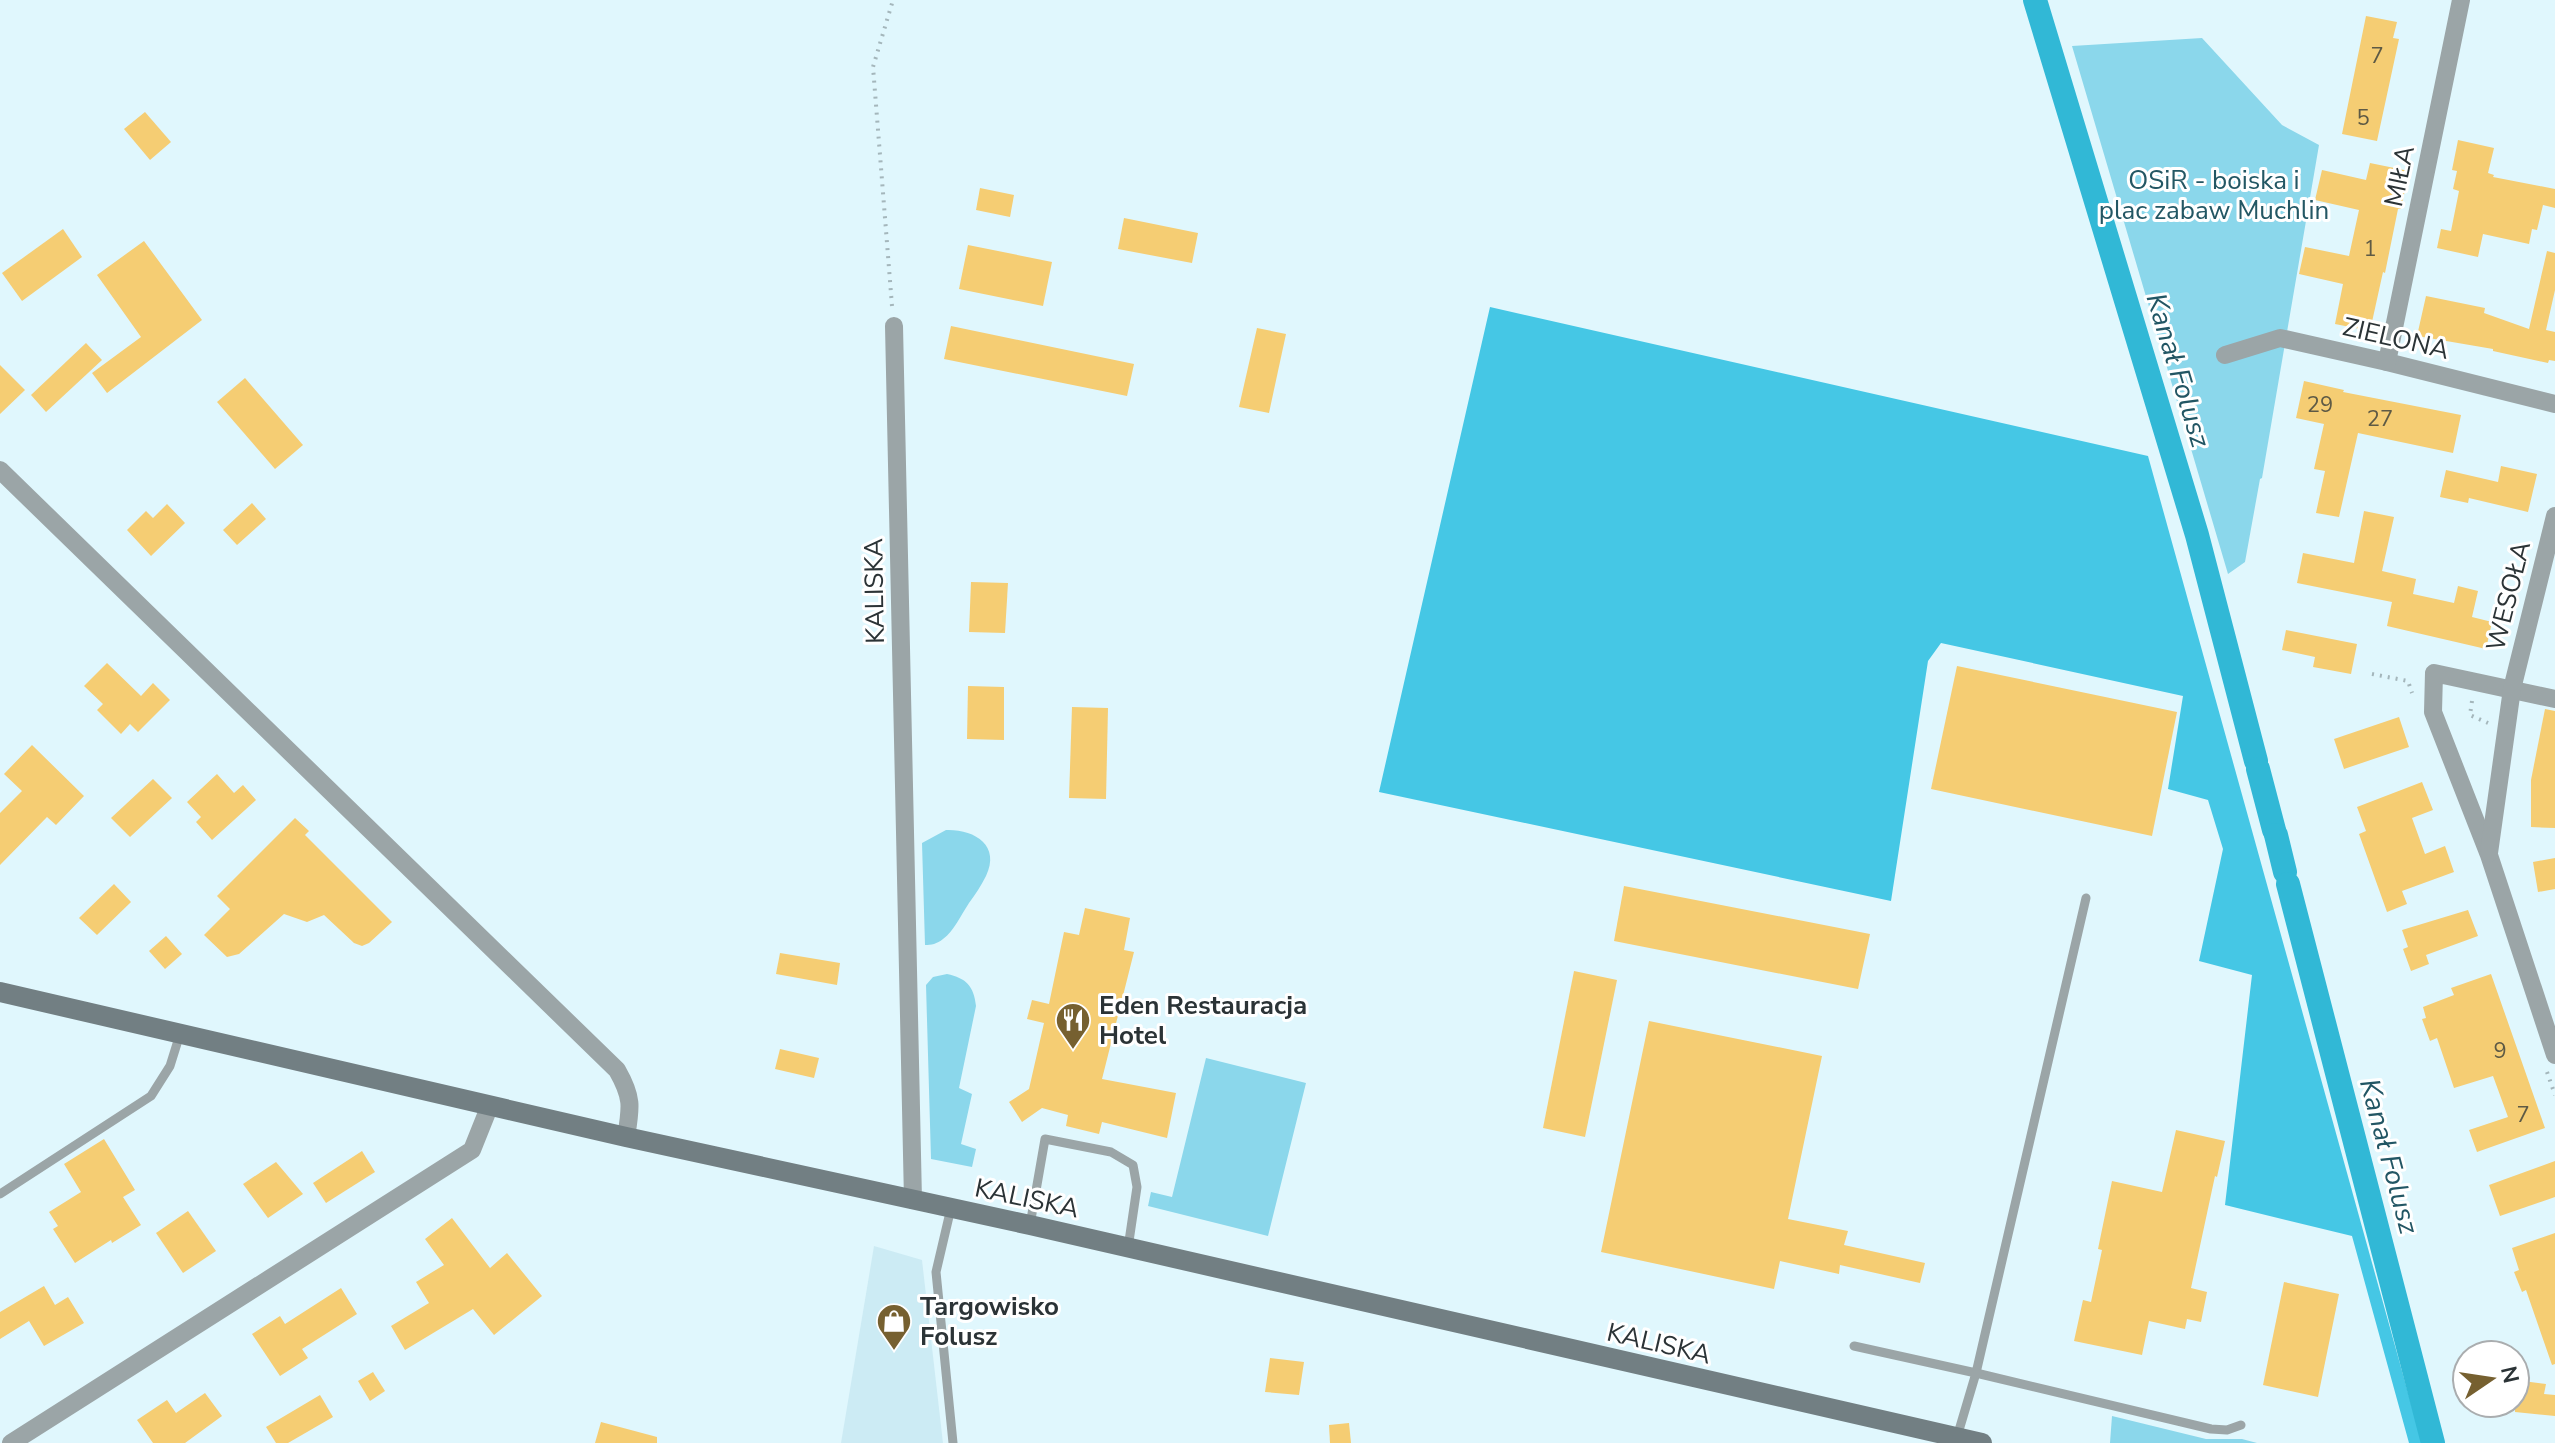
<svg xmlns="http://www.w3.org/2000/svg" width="2555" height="1443" font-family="'Nunito Sans',sans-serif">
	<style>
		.built { fill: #ccebf4 }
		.green { fill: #8bd7eb }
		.forest { fill: #45c7e5 }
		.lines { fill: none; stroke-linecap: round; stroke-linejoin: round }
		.canal { stroke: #31b8d6; stroke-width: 24 }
		.building { fill: #f5cd73 }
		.path { stroke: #a4b6bb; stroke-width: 4; stroke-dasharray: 2 6; stroke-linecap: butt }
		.service { stroke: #9ba5a7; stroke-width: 9 }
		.minor { stroke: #9ba5a7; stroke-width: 18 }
		.secondary { stroke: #727f83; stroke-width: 20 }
		.labels { text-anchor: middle; stroke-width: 6; stroke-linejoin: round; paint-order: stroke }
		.number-label { font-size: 22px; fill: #5e5a45 }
		.street-label { font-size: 26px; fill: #2b3336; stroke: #fff }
		.park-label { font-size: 26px; fill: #235764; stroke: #fff }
		.poi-label { font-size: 26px; font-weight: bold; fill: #2b3336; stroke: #fff; text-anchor: start }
		.water-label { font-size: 28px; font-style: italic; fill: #225664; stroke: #fff }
	</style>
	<rect width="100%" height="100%" fill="#e0f7fd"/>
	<path class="built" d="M874 1246 922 1260 943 1443H841Z"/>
	<g class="green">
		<path d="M2202 38 2282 125 2319 145 2262 478 2260 479 2245 562 2228 574 2072 46Z"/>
		<path d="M946 830C974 829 1001 845 986 876 981 886 975 895 969 903 961 915 954 931 943 939 937 944 931 945 925 945L922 843Z"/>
		<path d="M947 974C966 978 974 986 976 1006L959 1088 972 1094 961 1144 976 1149 972 1167 931 1159 926 985 933 977Z"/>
		<path d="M1206 1058 1306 1083 1268 1236 1148 1206 1151 1192 1172 1197Z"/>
		<path d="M2112 1416 2206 1439H2242L2257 1443H2110Z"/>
	</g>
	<path class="forest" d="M1490 307 2148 456 2422 1443H2409L2352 1236 2225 1205 2252 975 2199 961 2223 849 2208 800 2168 789 2183 696 1941 643 1928 661 1891 901 1379 792Z"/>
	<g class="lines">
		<g class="canal">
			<path d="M2035 0 2197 535 2256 761"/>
			<path d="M2258 769 2274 830"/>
			<path d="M2276 835 2285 872"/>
			<path d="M2288 884 2433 1443"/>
		</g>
	</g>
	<g class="building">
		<path d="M2366 16 2397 22 2393 38 2399 39 2377 141 2342 134Z"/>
		<path d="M145 112 171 142 150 160 124 129Z"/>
		<path d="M2458 140 2494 148 2488 173 2494 175 2493 177 2555 189V208L2543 205 2537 230 2532 229 2529 244 2483 234 2478 257 2437 248 2441 229 2451 231 2459 191 2453 189 2457 171 2452 170Z"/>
		<path d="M2370 163 2409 171 2401 209H2398L2385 273 2383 272 2370 331 2335 324 2343 284 2299 274 2305 247 2349 256 2359 210 2315 200 2322 170 2366 180Z"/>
		<path d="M980 188 1014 195 1010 217 976 210Z"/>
		<path d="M1124 218 1198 233 1192 263 1118 249Z"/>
		<path d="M63 229 82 257 22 301 2 273Z"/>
		<path d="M144 241 202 320 107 393 92 373 141 337 97 275Z"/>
		<path d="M968 245 1052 262 1043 306 959 289Z"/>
		<path d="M2547 251 2555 253V290L2546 330 2555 332V361L2549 360 2548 363 2493 351V349L2417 336 2426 296 2485 308 2484 313 2529 329Z"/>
		<path d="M951 326 1134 364 1127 396 944 359Z"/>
		<path d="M1257 328 1286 334 1269 413 1239 407Z"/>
		<path d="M86 343 102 360 46 412 31 395Z"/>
		<path d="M0 365 25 390 0 414Z"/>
		<path d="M245 378 303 445 275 469 217 402Z"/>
		<path d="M2304 381 2344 390 2343 392 2461 415 2453 453 2358 433 2339 517 2316 513 2325 471 2314 469 2324 424 2296 418Z"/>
		<path d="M2501 466 2537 474 2528 512 2469 498 2468 503 2440 497 2446 470 2498 482Z"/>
		<path d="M252 503 266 519 237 545 223 530Z"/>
		<path d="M167 504 185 523 151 556 127 530 146 511 153 518Z"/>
		<path d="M2364 511 2394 517 2382 571 2416 579 2413 594 2454 603 2458 586 2478 591 2472 617 2492 622 2486 649 2387 626 2392 602 2297 583 2303 553 2354 563Z"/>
		<path d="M971 582 1008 583 1005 633 969 632Z"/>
		<path d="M2286 630 2357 644 2351 674 2313 667 2315 657 2282 650Z"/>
		<path d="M107 663 141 696 153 683 170 700 138 732 130 724 121 734 97 710 103 704 84 686Z"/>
		<path d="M1957 666 2177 712 2152 836 1931 789Z"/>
		<path d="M968 686 1004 687V740L967 739Z"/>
		<path d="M1072 707 1108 708 1106 799 1069 798Z"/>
		<path d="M2545 709 2555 711V828L2531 827V780Z"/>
		<path d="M2399 717 2409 747 2344 769 2334 739Z"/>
		<path d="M32 745 84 796 56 825 47 817 0 865V813L22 791 4 774Z"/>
		<path d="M217 774 234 793 243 785 256 800 212 840 196 822 201 817 187 802Z"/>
		<path d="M153 779 172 798 130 837 111 818Z"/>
		<path d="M2422 782 2433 810 2412 818 2425 854 2445 846 2454 872 2402 891 2407 904 2387 912 2359 834 2366 831 2357 807Z"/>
		<path d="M295 818 309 831 305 835 392 922 369 943 362 946 354 943 324 915 307 922 284 914 239 954 227 957 204 935 230 909 217 896Z"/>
		<path d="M2555 858V889L2538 892 2533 862Z"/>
		<path d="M114 884 131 902 97 935 79 918Z"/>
		<path d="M1624 886 1870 934 1858 989 1614 941Z"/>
		<path d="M1085 908 1130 918 1124 950 1134 952 1102 1079 1176 1093 1167 1138 1102 1122 1099 1134 1066 1126 1068 1115 1042 1108 1022 1122 1009 1102 1029 1089 1044 1023 1027 1019 1032 1000 1049 1004 1064 932 1079 935Z"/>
		<path d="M2468 910 2478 936 2426 955 2429 964 2411 971 2403 949 2408 947 2402 930Z"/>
		<path d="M166 936 182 954 165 969 149 951Z"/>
		<path d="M780 953 840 963 837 985 776 974Z"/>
		<path d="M1574 971 1617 980 1585 1137 1543 1128Z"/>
		<path d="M2491 974 2545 1128 2477 1152 2469 1130 2508 1117 2493 1076 2454 1088 2437 1038 2430 1041 2422 1019 2426 1018 2423 1007 2454 995 2451 988Z"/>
		<path d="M1649 1021 1822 1056 1788 1219 1848 1231 1844 1245 1925 1263 1920 1283 1840 1265 1839 1274 1780 1261 1774 1289 1601 1252Z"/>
		<path d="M780 1049 819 1058 814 1078 775 1069Z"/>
		<path d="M2176 1130 2225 1141 2217 1177 2215 1176 2191 1288 2207 1292 2201 1322 2187 1319 2185 1329 2149 1321 2142 1355 2074 1341 2083 1300 2091 1302 2102 1250 2098 1249 2112 1181 2162 1192Z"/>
		<path d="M104 1139 135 1190 123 1197 141 1225 112 1243 111 1240 75 1263 53 1229 58 1226 49 1212 81 1192 64 1164Z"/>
		<path d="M362 1151 375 1172 326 1203 313 1183Z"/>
		<path d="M2555 1161V1197L2500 1216 2489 1185Z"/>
		<path d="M276 1162 303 1194 268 1218 243 1184Z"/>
		<path d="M188 1211 216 1251 183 1273 156 1233Z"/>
		<path d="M452 1218 490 1268 507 1253 542 1296 494 1335 473 1309 405 1350 391 1326 429 1303 416 1282 444 1265 425 1239Z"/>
		<path d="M2555 1233V1364L2552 1365 2526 1290 2522 1292 2514 1272 2519 1270 2512 1248Z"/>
		<path d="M2284 1282 2339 1294 2318 1397 2263 1385Z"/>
		<path d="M44 1286 55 1305 68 1297 84 1323 44 1346 29 1321 0 1339V1312Z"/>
		<path d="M341 1288 357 1314 302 1349 308 1358 280 1376 252 1334 280 1316 285 1324Z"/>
		<path d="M1270 1358 1304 1362 1299 1395 1265 1392Z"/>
		<path d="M373 1372 385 1391 370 1401 358 1381Z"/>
		<path d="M2515 1380 2546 1384 2544 1394 2555 1395V1416L2515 1412Z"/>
		<path d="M205 1393 222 1416 185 1443H153L137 1420 167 1400 176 1413Z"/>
		<path d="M320 1395 333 1417 288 1443H276L266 1427Z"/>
		<path d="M601 1422 657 1437V1443H595Z"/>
		<path d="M1349 1423 1351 1443H1330L1329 1425Z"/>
	</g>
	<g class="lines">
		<g class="path">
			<path d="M892 306 873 67 893 0"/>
			<path d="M2372 674 2408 681 2412 693"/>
			<path d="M2472 701 2470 715 2488 723"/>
			<path d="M2547 1072 2555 1095"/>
		</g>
		<g class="service">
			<path d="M0 1194 151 1096 170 1066 180 1034"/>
			<path d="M951 1208 936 1272 953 1443"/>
			<path d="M1030 1225 1045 1139 1111 1152 1133 1165 1137 1187 1128 1248"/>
			<path d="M1854 1346 1976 1373 2086 898"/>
			<path d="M1957 1437 1976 1373 2211 1429 2227 1430 2241 1425"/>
		</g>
		<g class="minor">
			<path d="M894 326 913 1200"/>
			<path d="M2225 355 2280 338 2387 362 2555 404"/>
			<path d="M2387 362 2461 0"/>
			<path d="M0 470 617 1070C633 1098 631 1107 626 1137"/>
			<path d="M2555 699 2434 673 2433 712 2489 855 2555 1055"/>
			<path d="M2489 853 2512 689 2555 516"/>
			<path d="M11 1443 472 1150 490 1105"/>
		</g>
		<path class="secondary" d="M0 992 626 1137 1030 1225 1982 1443"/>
	</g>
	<defs>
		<g id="restaurant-pin" transform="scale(1.8)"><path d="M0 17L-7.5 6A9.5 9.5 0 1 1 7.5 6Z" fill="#766030" stroke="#fff"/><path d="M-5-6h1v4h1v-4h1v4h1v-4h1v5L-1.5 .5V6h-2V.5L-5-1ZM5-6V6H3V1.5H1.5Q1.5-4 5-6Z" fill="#fff"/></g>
		<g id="shop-pin" transform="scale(1.8)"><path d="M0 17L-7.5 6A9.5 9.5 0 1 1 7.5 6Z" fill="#766030" stroke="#fff"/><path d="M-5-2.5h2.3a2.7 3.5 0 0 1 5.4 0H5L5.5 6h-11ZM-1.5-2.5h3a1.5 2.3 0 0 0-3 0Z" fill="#fff"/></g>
	</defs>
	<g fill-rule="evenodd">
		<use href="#restaurant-pin" x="1073" y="1020"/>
		<use href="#shop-pin" x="894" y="1321"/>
	</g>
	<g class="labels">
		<g class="number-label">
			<text x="2377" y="63">7</text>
			<text x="2363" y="125">5</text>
			<text x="2370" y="256">1</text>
			<text x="2320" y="412">29</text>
			<text x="2380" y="426">27</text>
			<text x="2500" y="1058">9</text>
			<text x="2523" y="1122">7</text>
		</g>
		<g class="street-label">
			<text transform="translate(2399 176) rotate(-78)" y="9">MIŁA</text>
			<text transform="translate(2396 338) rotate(13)" y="9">ZIELONA</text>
			<text transform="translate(874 591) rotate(-91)" y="9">KALISKA</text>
			<text transform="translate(2508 596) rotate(-76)" y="9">WESOŁA</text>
			<text transform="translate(1027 1198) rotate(12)" y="9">KALISKA</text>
			<text transform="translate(1659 1343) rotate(13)" y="9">KALISKA</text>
		</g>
		<g class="park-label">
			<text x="2214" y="189">OSiR - boiska i<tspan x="2214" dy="30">plac zabaw Muchlin</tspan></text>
		</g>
		<g class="poi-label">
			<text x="1099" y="1014">Eden Restauracja<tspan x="1099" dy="30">Hotel</tspan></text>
			<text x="920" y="1315">Targowisko<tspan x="920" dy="30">Folusz</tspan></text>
		</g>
		<g class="water-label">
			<text transform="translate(2179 370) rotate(73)" y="10">Kanał Folusz</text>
			<text transform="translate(2390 1156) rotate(75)" y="10">Kanał Folusz</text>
		</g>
	</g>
	<g transform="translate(2491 1379) rotate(77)"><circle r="38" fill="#ffffff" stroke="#aaadaf" stroke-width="2"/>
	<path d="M0-6L14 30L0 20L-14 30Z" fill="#766030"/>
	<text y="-12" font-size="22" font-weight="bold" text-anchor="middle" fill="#2b3336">N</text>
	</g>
</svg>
